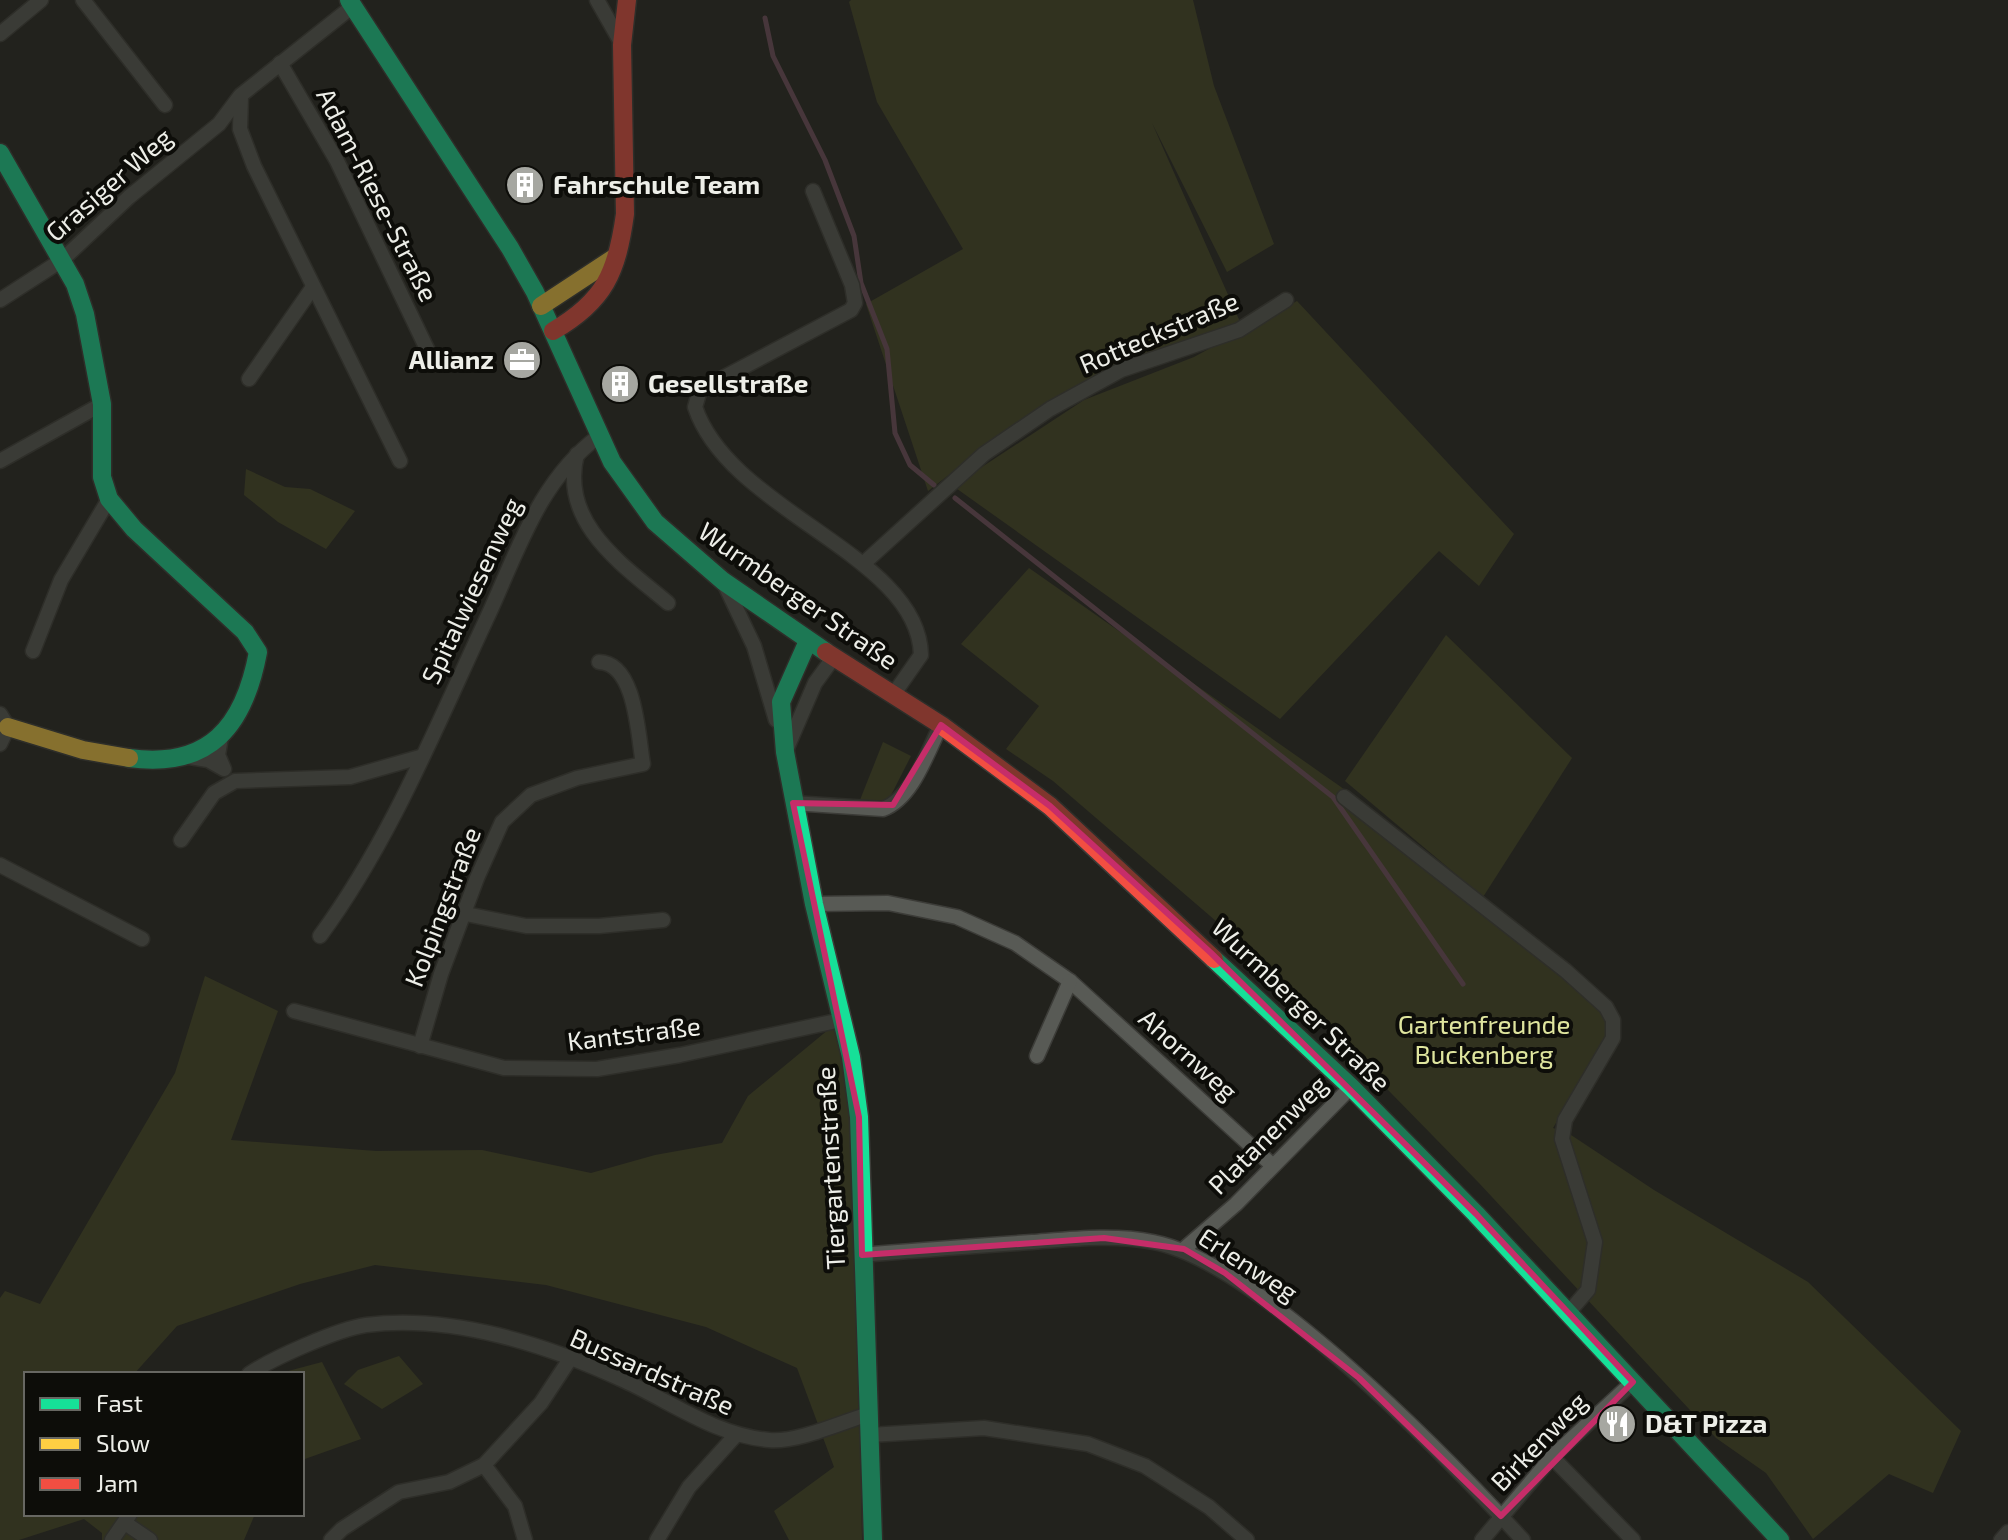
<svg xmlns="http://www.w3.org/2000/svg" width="2008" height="1540" font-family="'Exo 2',sans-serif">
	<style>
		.green { fill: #434523 }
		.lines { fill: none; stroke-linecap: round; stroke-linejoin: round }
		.stream { stroke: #744f5f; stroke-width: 5 }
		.street-casing { stroke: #3c3c38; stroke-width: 17 }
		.fast-casing { stroke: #3c3c38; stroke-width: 21 }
		.slow-casing { stroke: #3c3c38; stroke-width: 21 }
		.jam-casing { stroke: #3c3c38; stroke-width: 21 }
		.street { stroke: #585a55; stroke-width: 14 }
		.fast { stroke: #16e098; stroke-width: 18 }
		.slow { stroke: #ffcf43; stroke-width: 18 }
		.jam { stroke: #f24e42; stroke-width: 18 }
		.marked { fill: none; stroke: #c62d69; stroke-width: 6; stroke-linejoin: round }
		.labels { text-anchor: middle; stroke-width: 8; stroke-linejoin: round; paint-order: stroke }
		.street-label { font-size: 26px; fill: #edeee8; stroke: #0d0d09 }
		.poi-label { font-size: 26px; font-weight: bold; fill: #edeee8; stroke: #0d0d09; text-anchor: start }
		.park-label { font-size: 26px; fill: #dfe59e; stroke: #0d0d09 }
	</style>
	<rect width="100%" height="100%" fill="#22221d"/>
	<g class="green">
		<path d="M851 0H1193L1214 86 1274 244 1227 272 1152 123 1241 324 1093 379 1003 433 928 491 866 304 963 249 877 102 849 2Z"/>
		<path d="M1297 301 1514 534 1479 586 1439 551 1280 719 953 486 1084 400 1194 357Z"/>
		<path d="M246 469 285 487 310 489 355 511 326 549 278 522 244 495Z"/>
		<path d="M1029 568 1341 787 1593 993 1612 1029 1553 1128 1568 1133 1654 1190 1808 1282 1961 1431 1933 1493 1889 1474 1813 1539 1766 1473 1716 1438 1479 1183 1259 958 1053 781 1006 749 1039 706 961 644Z"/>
		<path d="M1446 635 1572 758 1483 897 1345 781Z"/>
		<path d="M883 742 911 756 888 801 860 800Z"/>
		<path d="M205 976 278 1011 231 1140 376 1151 482 1150 591 1173 655 1155 722 1143 748 1096 840 1020 855 1119 862 1540H789L774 1511 834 1467 797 1368 706 1327 546 1285 375 1265 300 1284 177 1326 134 1374H26V1514H255L244 1540H102V1533L84 1519 19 1540H0V1298L5 1291 40 1304 175 1073Z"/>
		<path d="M399 1356 423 1384 382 1409 344 1384 358 1370Z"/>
		<path d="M322 1362 361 1439 302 1460V1374H277Z"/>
	</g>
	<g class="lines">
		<g class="stream">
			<path d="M765 18 773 56 825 160 854 236 861 283 887 349 895 433 910 465 934 485"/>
			<path d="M955 498 1333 797 1463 984"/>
		</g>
		<g class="street-casing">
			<g id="street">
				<path d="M83 0 165 105"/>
				<path d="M597 0 622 44"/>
				<path d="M353 6 241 95 240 129 254 166 400 461"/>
				<path d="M0 34 41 0"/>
				<path d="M280 63 337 161 428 351"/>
				<path d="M813 191 852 285 855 303 851 310 700 390 695 407C730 512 919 555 921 655L893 695"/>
				<path d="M0 300 62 260 129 197 219 124 240 96"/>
				<path d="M249 379 313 287"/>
				<path d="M577 454C559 523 623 565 668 603"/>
				<path d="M0 461 102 404"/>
				<path d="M864 563 984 454 1050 409 1121 370 1239 330 1286 300"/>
				<path d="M724 583 754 646 776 720"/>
				<path d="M33 651 61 580 109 499"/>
				<path d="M0 714 8 727 0 744"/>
				<path d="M787 748 815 683 834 657"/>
				<path d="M190 757 208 760 224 769 218 755 221 737"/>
				<path d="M1344 797 1566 971 1606 1007 1613 1020V1038L1565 1120 1562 1139 1595 1242 1588 1290 1569 1312"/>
				<path d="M793 803 883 809C913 798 927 752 941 725"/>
				<path d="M181 840 214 793 235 781 350 777 420 757"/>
				<path d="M0 865 142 939"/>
				<path d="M814 904 888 903 957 917 1015 943 1070 981 1272 1165"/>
				<path d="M466 914 526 926H599L663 920"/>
				<path d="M320 936C390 841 436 727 486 620 517 554 538 481 599 436"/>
				<path d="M294 1011 504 1068 597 1069 680 1055 841 1020"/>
				<path d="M420 1046 441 974 477 878 502 822 531 795 577 778 643 764C638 736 636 663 599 662"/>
				<path d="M1037 1056 1070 981"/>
				<path d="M1184 1249 1236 1204 1351 1087"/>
				<path d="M862 1255C918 1250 975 1246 1032 1242 1071 1239 1114 1234 1153 1242 1258 1262 1448 1458 1523 1540"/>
				<path d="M249 1374C273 1358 338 1329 366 1325 452 1314 548 1345 625 1381 673 1403 715 1435 769 1440 796 1443 842 1422 869 1414"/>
				<path d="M870 1435 984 1428 1088 1444 1145 1466 1209 1507 1247 1540"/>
				<path d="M1552 1457 1633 1540"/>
				<path d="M484 1465 515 1506 525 1540"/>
				<path d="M125 1523 150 1540"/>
				<path d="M112 1540 130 1514"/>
				<path d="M331 1540 342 1529 399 1492 449 1482 484 1465 541 1403 570 1359"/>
				<path d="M657 1540 689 1487 735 1436"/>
				<path d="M1482 1540 1552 1457 1633 1382"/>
				<path d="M2001 1540 2008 1532"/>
			</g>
		</g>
		<g class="fast-casing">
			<g id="fast">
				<path d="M349 0 510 248 535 292 612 462 655 522 723 581 826 652"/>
				<path d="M0 153 75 284 85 314 102 404V477L109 499 134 529 245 632 258 652C244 727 209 769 129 758"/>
				<path d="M808 641 781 702 785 752 814 904 851 1057 859 1117 873 1540"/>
				<path d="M1214 959 1351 1087 1476 1214 1780 1540"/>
			</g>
		</g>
		<g class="slow-casing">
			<g id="slow">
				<path d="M541 306 614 258"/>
				<path d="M8 727 83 750 129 758"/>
			</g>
		</g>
		<g class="jam-casing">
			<g id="jam">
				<path d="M553 331C605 301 617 272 625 214L622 45 627 0"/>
				<path d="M826 652 941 725 1050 806 1214 959"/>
			</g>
		</g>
		<use href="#street" class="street"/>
		<use href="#fast" class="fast"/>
		<use href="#slow" class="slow"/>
		<use href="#jam" class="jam"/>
	</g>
	<path d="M0 0H2008V1540H0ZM941 725 1050 806 1211 953 1476 1214 1633 1382 1501 1516 1359 1378 1225 1273 1184 1249 1104 1238 862 1255 859 1117 793 803 893 805Z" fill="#22221d" fill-opacity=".55" fill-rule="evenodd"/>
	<path class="marked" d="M941 725 1050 806 1211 953 1476 1214 1633 1382 1501 1516 1359 1378 1225 1273 1184 1249 1104 1238 862 1255 859 1117 793 803 893 805Z"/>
	<defs>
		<g id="building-disc" transform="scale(2)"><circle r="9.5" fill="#a6a7a1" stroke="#0d0d09"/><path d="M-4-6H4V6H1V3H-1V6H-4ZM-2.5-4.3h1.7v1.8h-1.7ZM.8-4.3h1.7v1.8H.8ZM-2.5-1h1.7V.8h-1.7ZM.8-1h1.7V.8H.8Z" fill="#fff"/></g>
		<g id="office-disc" transform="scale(2)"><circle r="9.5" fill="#a6a7a1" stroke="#0d0d09"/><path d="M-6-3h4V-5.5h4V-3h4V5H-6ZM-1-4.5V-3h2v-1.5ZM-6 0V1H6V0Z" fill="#fff"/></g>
		<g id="restaurant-disc" transform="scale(2)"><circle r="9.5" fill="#a6a7a1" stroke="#0d0d09"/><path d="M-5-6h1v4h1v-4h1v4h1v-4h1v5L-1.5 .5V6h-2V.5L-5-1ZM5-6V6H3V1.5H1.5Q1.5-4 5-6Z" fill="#fff"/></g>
	</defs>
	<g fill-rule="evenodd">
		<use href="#building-disc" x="525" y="185"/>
		<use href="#office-disc" x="522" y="360"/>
		<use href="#building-disc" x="620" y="384"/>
		<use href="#restaurant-disc" x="1617" y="1424"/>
	</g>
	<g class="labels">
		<g class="street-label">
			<text transform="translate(109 185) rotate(-41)" y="9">Grasiger Weg</text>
			<text transform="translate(377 195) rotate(63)" y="9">Adam-Riese-Straße</text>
			<text transform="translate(1159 333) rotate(-23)" y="9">Rotteckstraße</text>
			<text transform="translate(472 591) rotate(-65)" y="9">Spitalwiesenweg</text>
			<text transform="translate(798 596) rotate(35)" y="9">Wurmberger Straße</text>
			<text transform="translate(443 907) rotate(-69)" y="9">Kolpingstraße</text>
			<text transform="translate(1301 1005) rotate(44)" y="9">Wurmberger Straße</text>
			<text transform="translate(634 1034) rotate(-7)" y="9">Kantstraße</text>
			<text transform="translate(1188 1055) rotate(42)" y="9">Ahornweg</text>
			<text transform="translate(1268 1135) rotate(-45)" y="9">Platanenweg</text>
			<text transform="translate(831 1168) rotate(-93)" y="9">Tiergartenstraße</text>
			<text transform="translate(1248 1265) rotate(33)" y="9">Erlenweg</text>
			<text transform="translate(652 1372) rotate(24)" y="9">Bussardstraße</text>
			<text transform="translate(1539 1442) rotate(-46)" y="9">Birkenweg</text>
		</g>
		<g class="poi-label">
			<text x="553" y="194">Fahrschule Team</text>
			<text x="494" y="369" text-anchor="end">Allianz</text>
			<text x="648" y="393">Gesellstraße</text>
			<text x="1645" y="1433">D&amp;T Pizza</text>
		</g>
		<g class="park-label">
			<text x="1484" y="1034">Gartenfreunde<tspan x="1484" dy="30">Buckenberg</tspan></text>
		</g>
	</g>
	<rect x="24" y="1372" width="280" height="144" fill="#0d0d09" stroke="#676762" stroke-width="2"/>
	<rect x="40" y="1398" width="40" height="12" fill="#16e098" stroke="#676762" stroke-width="2"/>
	<text x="96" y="1412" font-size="24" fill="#edeee8">Fast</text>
	<rect x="40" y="1438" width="40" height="12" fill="#ffcf43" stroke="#676762" stroke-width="2"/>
	<text x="96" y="1452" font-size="24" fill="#edeee8">Slow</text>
	<rect x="40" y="1478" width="40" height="12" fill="#f24e42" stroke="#676762" stroke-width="2"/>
	<text x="96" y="1492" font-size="24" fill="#edeee8">Jam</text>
</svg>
